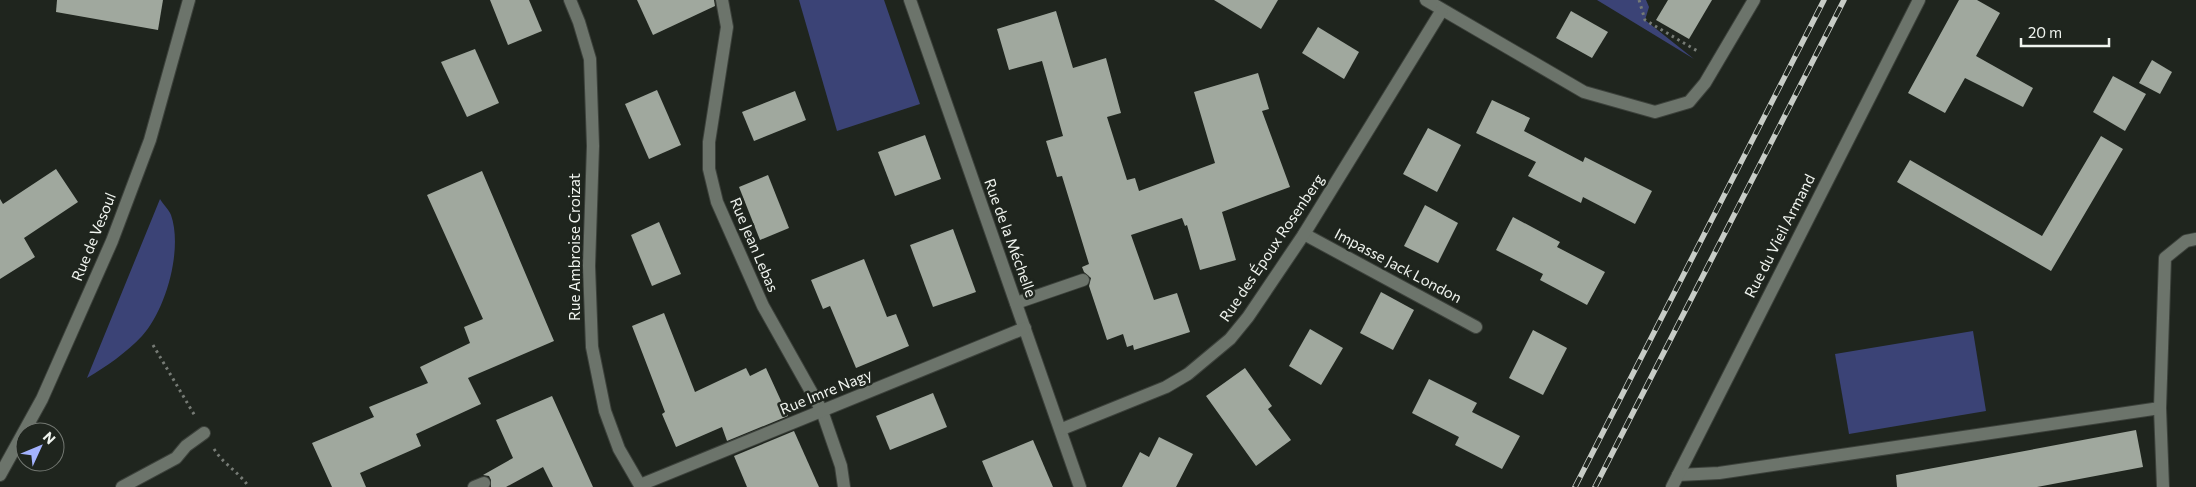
<svg xmlns="http://www.w3.org/2000/svg" width="2196" height="487" font-family="Commissioner,sans-serif">
	<style>
		.green { fill: #3b4376 }
		.building { fill: #a0a89e }
		.lines { fill: none; stroke-linecap: round; stroke-linejoin: round }
		.service-casing { stroke: #3c413b; stroke-width: 14 }
		.minor-casing { stroke: #3c413b; stroke-width: 14 }
		.tertiary-casing { stroke: #3c413b; stroke-width: 14 }
		.path { stroke: #767b75; stroke-width: 3; stroke-dasharray: 2.5 4; stroke-linecap: butt }
		.service { stroke: #6c746b; stroke-width: 12 }
		.minor { stroke: #6c746b; stroke-width: 12 }
		.tertiary { stroke: #6c746b; stroke-width: 12 }
		.rail-casing { stroke: #c7ccc6; stroke-width: 5.5 }
		.rail { stroke: #1f251e; stroke-width: 4; stroke-dasharray: 11; stroke-linecap: butt }
		.labels { text-anchor: middle; stroke-width: 5; stroke-linejoin: round; paint-order: stroke }
		.street-label { font-size: 15px; fill: #f0f4ef; stroke: #1f251e }
	</style>
	<rect width="100%" height="100%" fill="#1f251e"/>
	<g class="green">
		<path d="M799 0H884L920 104 837 131Z"/>
		<path d="M1597 0H1646L1649 7 1645 20 1694 59Z"/>
		<path d="M160 199C163 204 169 210 171 215 183 249 166 310 142 336 126 353 107 366 87 378Z"/>
		<path d="M1973 331 1986 411 1849 434 1835 354Z"/>
	</g>
	<g class="building">
		<path d="M57 0H163L158 30 56 12Z"/>
		<path d="M490 0H529L542 31 508 45Z"/>
		<path d="M637 0H714L715 6 653 35Z"/>
		<path d="M1214 0H1278L1261 29Z"/>
		<path d="M1668 0H1712L1689 39 1656 20Z"/>
		<path d="M1959 0H1977L2000 13 1976 56 2033 88 2023 107 1965 78 1945 113 1908 93Z"/>
		<path d="M1056 11 1073 68 1106 58 1121 113 1107 117 1127 180 1135 178 1139 191 1215 163 1194 92 1258 73 1269 109 1262 111 1290 187 1222 212 1236 260 1200 270 1187 225 1185 226 1182 218 1131 235 1154 300 1177 293 1190 332 1134 350 1133 345 1127 347 1123 334 1107 340 1089 286 1091 278 1084 272 1082 267 1089 264 1062 176 1057 177 1046 141 1063 136 1042 61 1009 70 997 29Z"/>
		<path d="M1571 11 1608 32 1592 58 1556 38Z"/>
		<path d="M1318 27 1359 52 1344 79 1302 53Z"/>
		<path d="M475 49 499 103 467 117 441 62Z"/>
		<path d="M2152 60 2172 72 2160 94 2139 83Z"/>
		<path d="M2113 76 2146 94 2125 131 2093 112Z"/>
		<path d="M657 90 681 145 649 159 625 104Z"/>
		<path d="M795 91 806 120 754 141 742 112Z"/>
		<path d="M1492 100 1530 118 1524 131 1583 162 1585 157 1652 191 1635 224 1583 197 1581 203 1528 176 1536 162 1476 133Z"/>
		<path d="M1428 128 1461 145 1437 192 1403 174Z"/>
		<path d="M925 135 941 179 895 196 878 152Z"/>
		<path d="M2101 136 2123 149 2051 271 1897 182 1910 160 2042 236Z"/>
		<path d="M56 169 78 202 24 238 35 257 0 279V199L3 204Z"/>
		<path d="M482 171 554 341 468 378 481 404 416 434 421 446 360 473 366 487H332L312 443 374 417 369 407 428 383 420 367 470 343 464 327 483 319 427 195Z"/>
		<path d="M768 175 789 228 760 240 739 187Z"/>
		<path d="M1425 205 1458 223 1438 263 1404 246Z"/>
		<path d="M1513 217 1560 242 1557 247 1605 272 1587 305 1540 280 1543 274 1496 250Z"/>
		<path d="M659 222 681 274 652 286 631 235Z"/>
		<path d="M953 229 976 292 933 307 910 245Z"/>
		<path d="M864 259 887 317 896 314 909 346 856 368 830 306 823 309 811 280Z"/>
		<path d="M1381 292 1414 310 1393 350 1360 333Z"/>
		<path d="M664 313 695 392 746 368 750 376 766 368 788 416 727 441 722 427 676 447 662 414 665 412 632 326Z"/>
		<path d="M1310 329 1343 348 1321 385 1289 366Z"/>
		<path d="M1533 330 1567 348 1543 395 1509 378Z"/>
		<path d="M1245 368 1272 406 1268 409 1291 440 1256 466 1206 396Z"/>
		<path d="M1429 379 1477 403 1472 412 1520 436 1502 469 1455 445 1459 437 1412 413Z"/>
		<path d="M933 393 947 427 890 450 876 416Z"/>
		<path d="M552 396 593 487H553L543 467 506 487H491V480L489 476 483 475 513 458 496 420Z"/>
		<path d="M2136 430 2143 467 2037 487H1897L1896 475Z"/>
		<path d="M794 431 819 487H747L734 456Z"/>
		<path d="M1159 437 1193 454 1176 487H1122L1140 452 1149 457Z"/>
		<path d="M1033 440 1053 487H993L982 461Z"/>
	</g>
	<g class="lines">
		<g class="service-casing">
			<g id="service">
				<path d="M1016 303 1083 280"/>
				<path d="M122 487 176 458 186 446 204 433"/>
			</g>
		</g>
		<g class="minor-casing">
			<g id="minor">
				<path d="M570 0 579 22 590 59 593 146 589 266 592 347 605 411 619 449 641 487"/>
				<path d="M722 0 727 27 709 142V169L717 202 763 306 822 411 841 466 844 487"/>
				<path d="M910 0 1080 487"/>
				<path d="M1426 0 1584 92 1655 112 1689 102 1705 83 1754 0"/>
				<path d="M1304 234 1476 327"/>
				<path d="M1062 429 1166 387 1188 374 1230 339 1248 317 1304 234 1442 10"/>
				<path d="M1678 475 1719 473 2160 408"/>
				<path d="M640 485 1025 328"/>
				<path d="M474 487 484 483"/>
				<path d="M1672 487 1919 0"/>
				<path d="M2163 487 2160 408 2165 258 2186 241 2196 239"/>
			</g>
		</g>
		<g class="tertiary-casing">
			<path id="tertiary" d="M0 475 42 399 112 241 150 140 189 0"/>
		</g>
		<g class="path">
			<path d="M1639 0 1645 20 1699 52"/>
			<path d="M153 345 195 416"/>
			<path d="M214 449C225 466 238 471 249 487"/>
		</g>
		<use href="#service" class="service"/>
		<use href="#minor" class="minor"/>
		<use href="#tertiary" class="tertiary"/>
		<g class="rail-casing">
			<g id="rail">
				<path d="M1575 487 1824 0"/>
				<path d="M1595 487 1844 0"/>
			</g>
		</g>
		<use href="#rail" class="rail"/>
	</g>
	<g class="labels">
		<g class="street-label">
			<text transform="translate(1780 236) rotate(-63)" y="5">Rue du Vieil Armand</text>
			<text transform="translate(94 237) rotate(-68)" y="5">Rue de Vesoul</text>
			<text transform="translate(1010 238) rotate(70)" y="5">Rue de la Méchelle</text>
			<text transform="translate(754 245) rotate(67)" y="5">Rue Jean Lebas</text>
			<text transform="translate(575 247) rotate(-90)" y="5">Rue Ambroise Croizat</text>
			<text transform="translate(1272 248) rotate(-56)" y="5">Rue des Époux Rosenberg</text>
			<text transform="translate(1398 266) rotate(28)" y="5">Impasse Jack London</text>
			<text transform="translate(826 392) rotate(-22)" y="5">Rue Imre Nagy</text>
		</g>
	</g>
	<g transform="translate(40 447) rotate(46)"><circle r="24" fill="#1f251e" stroke="#737872"/>
	<path d="M0-4L9 19L0 12L-9 19Z" fill="#a3b2fd"/>
	<text y="-8" font-size="14" font-weight="bold" text-anchor="middle" fill="#f0f4ef">N</text>
	</g>
	<path d="M2021 38v8h88v-8" fill="none" stroke="#f0f4ef" stroke-width="2.5"/>
	<text x="2028" y="38" font-size="15" fill="#f0f4ef" stroke="#1f251e" stroke-width="4" paint-order="stroke">20 m</text>
</svg>
